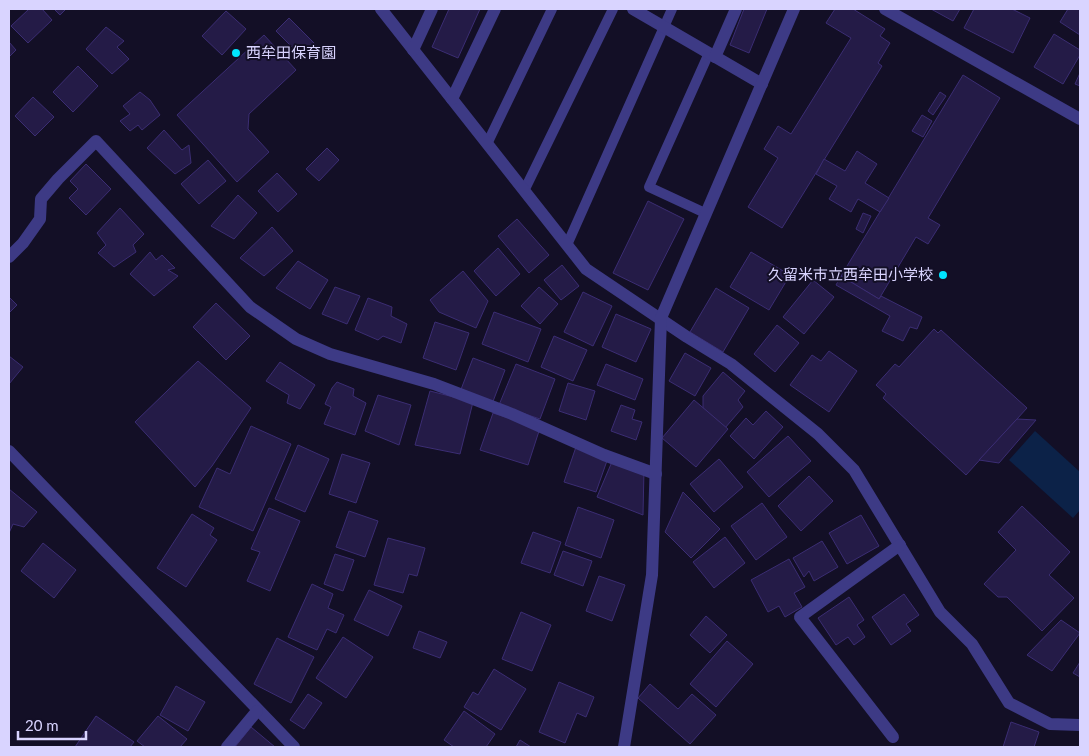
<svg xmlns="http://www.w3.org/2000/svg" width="1089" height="756" font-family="Lato,'Noto Sans JP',sans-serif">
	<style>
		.water { fill: #0c2248 }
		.building { fill: #241b47; stroke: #3b2d73 }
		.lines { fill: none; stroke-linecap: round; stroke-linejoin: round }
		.service { stroke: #3d3a85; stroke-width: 10 }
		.minor { stroke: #3d3a85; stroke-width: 12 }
		.poi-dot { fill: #00e5ff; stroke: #130f26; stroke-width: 2 }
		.labels { text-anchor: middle; stroke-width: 4; stroke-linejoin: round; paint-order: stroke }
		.poi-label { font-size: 15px; fill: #d9d4ff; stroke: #130f26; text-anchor: start }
	</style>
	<rect width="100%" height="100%" fill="#130f26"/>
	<path class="water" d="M1035 431 1080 472V510L1073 518 1009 460Z"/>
	<g class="building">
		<path d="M29 9H42L52 20 28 43 11 26Z"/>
		<path d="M54 9H66L60 15Z"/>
		<path d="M449 9H480L458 58 432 47Z"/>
		<path d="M744 9H767L749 53 730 45Z"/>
		<path d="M835 9H853L885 29 880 36 890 43 878 63 882 66 782 228 748 207 778 158 764 149 778 126 791 134 851 38 826 23Z"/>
		<path d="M931 9H960L953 21Z"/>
		<path d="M974 9H1012L1030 18 1013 53 964 28Z"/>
		<path d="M1068 9H1080V35L1060 22Z"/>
		<path d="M226 11 246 29 222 55 202 36Z"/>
		<path d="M289 18 316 45 303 58 276 31Z"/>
		<path d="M106 27 124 41 117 47 129 59 112 74 86 49Z"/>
		<path d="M1054 34 1080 50V55L1063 84 1034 67Z"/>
		<path d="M264 35 296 70 249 114 248 129 269 152 237 182 177 115Z"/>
		<path d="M9 42 16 50 9 57Z"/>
		<path d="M78 66 98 86 73 112 53 92Z"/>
		<path d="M1080 73V86L1075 84Z"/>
		<path d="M963 75 1000 98 928 218 940 225 928 244 916 237 879 299 841 276Z"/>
		<path d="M140 92 150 100 160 115 142 130 138 125 130 131 120 121 130 114 123 106Z"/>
		<path d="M940 92 946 96 933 115 928 111Z"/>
		<path d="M33 97 54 117 35 136 15 116Z"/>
		<path d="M922 115 932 121 923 137 912 131Z"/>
		<path d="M164 130 182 150 189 145 191 163 175 174 147 148Z"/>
		<path d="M327 148 339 160 319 181 306 169Z"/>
		<path d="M857 151 877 164 865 183 889 198 880 212 858 199 851 212 829 199 837 186 816 174 824 159 845 171Z"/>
		<path d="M208 160 226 181 199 204 181 184Z"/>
		<path d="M86 164 111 189 86 215 69 198 78 189 70 181Z"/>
		<path d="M277 173 297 194 278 212 258 191Z"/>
		<path d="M238 195 257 213 234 239 211 226Z"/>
		<path d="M648 201 684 219 648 290 613 273Z"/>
		<path d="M120 208 144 234 133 245 136 252 114 267 98 253 106 245 97 233Z"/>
		<path d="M863 213 871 216 863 233 856 229Z"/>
		<path d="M517 219 549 255 529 273 498 236Z"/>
		<path d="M272 227 293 251 264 276 240 258Z"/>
		<path d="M498 248 520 274 496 296 474 271Z"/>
		<path d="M150 252 156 260 162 255 175 268 168 270 178 276 154 296 130 274Z"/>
		<path d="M751 252 790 275 769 310 730 287Z"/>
		<path d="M298 261 328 280 310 309 276 288Z"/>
		<path d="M562 265 579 286 561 300 544 280Z"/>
		<path d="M463 271 488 301 476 328 439 312 430 300Z"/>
		<path d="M841 276 879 299 881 296 922 317 917 329 910 327 903 341 882 331 890 316 836 285Z"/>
		<path d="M813 280 834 297 804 334 783 317Z"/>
		<path d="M335 287 360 296 347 324 322 314Z"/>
		<path d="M539 287 558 304 540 324 521 306Z"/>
		<path d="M716 288 749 308 723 352 690 332Z"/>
		<path d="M583 292 612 306 593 346 564 332Z"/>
		<path d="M9 297 17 305 9 313Z"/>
		<path d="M368 298 392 307 391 316 407 324 401 343 383 336 378 340 355 330Z"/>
		<path d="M216 303 250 336 226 360 193 327Z"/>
		<path d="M494 312 541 329 528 362 482 344Z"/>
		<path d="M616 314 651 329 636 362 602 347Z"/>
		<path d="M435 322 469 333 456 370 423 358Z"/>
		<path d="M777 325 799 343 775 372 754 354Z"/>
		<path d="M934 329 938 333 941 330 1027 408 966 475 883 398 886 394 876 385 895 364 899 367Z"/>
		<path d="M554 336 587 350 573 381 541 367Z"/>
		<path d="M829 351 857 371 829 412 790 385 812 355 821 361Z"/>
		<path d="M685 353 711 368 695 396 669 381Z"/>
		<path d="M9 356 23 367 9 384Z"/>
		<path d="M473 358 505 370 492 404 460 392Z"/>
		<path d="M198 361 251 408 212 466 195 487 135 422Z"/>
		<path d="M280 362 315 385 300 409 287 403 289 395 266 381Z"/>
		<path d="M516 364 555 379 540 419 499 405Z"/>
		<path d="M606 364 643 379 635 400 597 385Z"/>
		<path d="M723 372 745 391 738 400 743 407 725 428 703 408V396Z"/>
		<path d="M337 382 354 389 353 396 366 403 355 435 324 424 331 407 325 404 332 388Z"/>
		<path d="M568 383 595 391 586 420 559 411Z"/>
		<path d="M430 391 473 402 460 454 415 445Z"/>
		<path d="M378 395 411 405 399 445 365 431Z"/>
		<path d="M694 400 728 429 696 467 662 438Z"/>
		<path d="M621 405 635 410 632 419 642 422 636 440 611 431Z"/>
		<path d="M766 411 783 427 754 459 730 436 746 418 753 425Z"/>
		<path d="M493 413 540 428 528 465 480 450Z"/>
		<path d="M1017 419 1036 420 999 463 979 460Z"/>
		<path d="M251 426 291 444 253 531 199 507 217 468 230 474Z"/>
		<path d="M788 436 811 461 769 497 747 472Z"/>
		<path d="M577 444 609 455 596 492 564 482Z"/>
		<path d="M298 445 329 459 305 512 275 499Z"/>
		<path d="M342 454 370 463 356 503 329 494Z"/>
		<path d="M614 457 644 469 643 515 597 497Z"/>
		<path d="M719 459 743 487 714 512 690 484Z"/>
		<path d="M809 476 833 501 801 531 778 506Z"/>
		<path d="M9 489 37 512 24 527 13 524 9 533Z"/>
		<path d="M683 492 720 529 691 558 665 532Z"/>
		<path d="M762 503 787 537 756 560 731 526Z"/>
		<path d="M1022 506 1070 552 1049 575 1074 598 1042 631 1007 597H998L984 584 1016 550 998 532Z"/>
		<path d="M578 507 614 520 601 558 565 545Z"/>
		<path d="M269 508 300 521 270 591 247 581 260 552 251 549Z"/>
		<path d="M349 511 378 521 365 557 336 547Z"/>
		<path d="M192 514 214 528 210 535 217 540 186 587 157 568Z"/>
		<path d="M861 515 879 546 847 564 829 533Z"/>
		<path d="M533 532 561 542 550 573 521 563Z"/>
		<path d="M725 537 745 563 714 588 693 562Z"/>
		<path d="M388 538 425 548 417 576 409 574 403 593 374 585Z"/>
		<path d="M822 541 838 567 814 581 809 571 804 577 793 558Z"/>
		<path d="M43 543 76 570 54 598 21 571Z"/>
		<path d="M563 551 592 561 583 586 554 575Z"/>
		<path d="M335 554 354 560 343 591 324 584Z"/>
		<path d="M789 559 805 587 794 593 802 607 785 617 779 606 768 612 751 580Z"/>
		<path d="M599 576 625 585 612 621 586 611Z"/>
		<path d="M312 584 333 594 328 608 344 615 336 633 327 629 317 650 288 637Z"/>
		<path d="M369 590 402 606 388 636 354 620Z"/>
		<path d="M904 594 919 615 906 624 911 631 891 645 872 617Z"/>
		<path d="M849 597 864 620 857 625 865 637 854 645 848 637 836 645 818 618Z"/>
		<path d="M521 612 551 625 532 671 502 659Z"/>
		<path d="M706 616 727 635 710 653 690 635Z"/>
		<path d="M1061 620 1080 633 1052 671 1027 655Z"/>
		<path d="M419 631 447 642 440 658 413 648Z"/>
		<path d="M343 637 373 657 346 698 316 678Z"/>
		<path d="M277 638 314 657 291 703 254 684Z"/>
		<path d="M727 641 753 664 716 707 690 684Z"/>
		<path d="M1080 662V677L1073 673Z"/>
		<path d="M494 669 526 689 501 730 464 707 473 692 478 695Z"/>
		<path d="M559 682 594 697 586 717 577 713 565 743 539 732Z"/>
		<path d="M650 684 678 709 692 694 716 715 690 744 638 698Z"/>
		<path d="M176 686 205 702 188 731 160 715Z"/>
		<path d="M308 694 322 703 304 729 290 720Z"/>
		<path d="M464 711 495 734 486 747H454L444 740Z"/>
		<path d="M96 716 134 742 130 747H75Z"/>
		<path d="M158 716 187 739 180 747H145L137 741Z"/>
		<path d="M1011 722 1039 732 1034 747H1003Z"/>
		<path d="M251 727 275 747H235Z"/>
		<path d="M520 740 531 747H516Z"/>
	</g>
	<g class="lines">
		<g class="service">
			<path d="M487 144 552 9"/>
			<path d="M524 191 613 9"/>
			<path d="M705 213 649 187 709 53"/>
			<path d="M567 245 672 9"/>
		</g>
		<g class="minor">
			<path d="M381 9 586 269 687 337 731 364 818 434 854 470 940 612 972 644 1009 703 1050 724 1080 725"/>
			<path d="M633 9 762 84"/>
			<path d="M885 9 1080 119"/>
			<path d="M413 50 432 9"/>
			<path d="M715 57 736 9"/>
			<path d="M452 99 495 9"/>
			<path d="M9 257 23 243 40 219 41 199 58 179 96 141 250 307 296 339 330 354 434 384 512 414 604 455 656 474"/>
			<path d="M9 451 294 747"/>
			<path d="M893 737 800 617 900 545"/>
			<path d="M227 747 257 711"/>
			<path d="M624 747 652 575 661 318 794 9"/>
		</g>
	</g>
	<g class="poi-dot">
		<circle cx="236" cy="53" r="5"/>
		<circle cx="943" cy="275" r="5"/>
	</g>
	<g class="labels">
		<g class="poi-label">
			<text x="246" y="58">西牟田保育園</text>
			<text x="933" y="280" text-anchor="end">久留米市立西牟田小学校</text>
		</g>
	</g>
	<rect width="1089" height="756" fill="none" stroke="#d9d4ff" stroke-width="20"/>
	<path d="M18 731v8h68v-8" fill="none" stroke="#d9d4ff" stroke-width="2.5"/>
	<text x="25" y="731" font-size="15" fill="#d9d4ff" stroke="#130f26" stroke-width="4" paint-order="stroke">20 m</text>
</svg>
